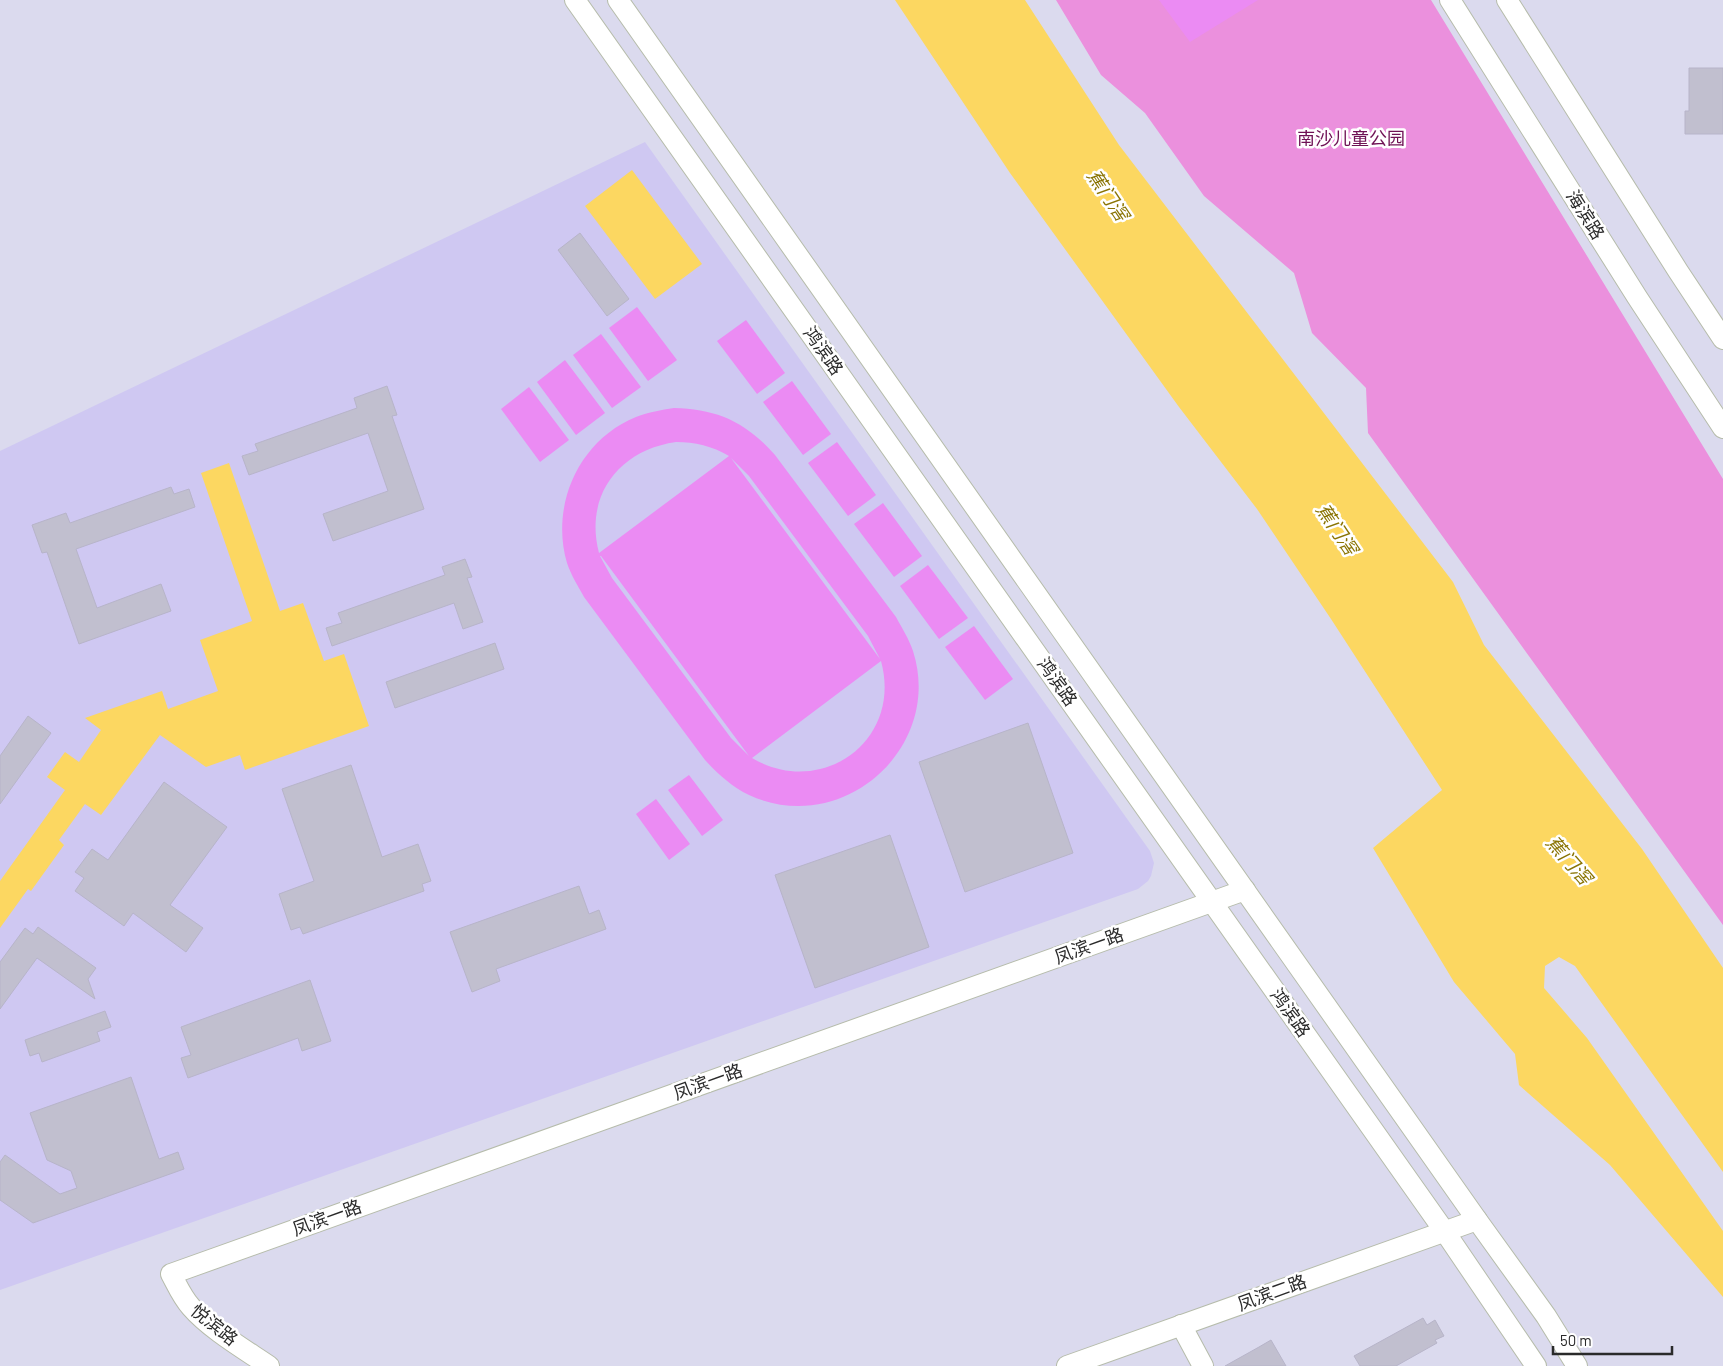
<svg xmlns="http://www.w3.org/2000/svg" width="1723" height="1366" font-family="Barlow,'Noto Sans SC',sans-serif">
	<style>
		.education { fill: #cfc8f2 }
		.green { fill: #eb90dd }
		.pitch { fill: #eb8bf3; fill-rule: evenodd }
		.water { fill: #fcd761 }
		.building { fill: #c1bfcf; stroke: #b7b4c9 }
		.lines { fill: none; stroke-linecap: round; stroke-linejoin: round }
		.minor-casing { stroke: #b6bcab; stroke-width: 22 }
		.minor { stroke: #fff; stroke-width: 20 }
		.labels { text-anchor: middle; stroke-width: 5; stroke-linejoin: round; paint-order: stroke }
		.park-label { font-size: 18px; fill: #6f1255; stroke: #fff }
		.street-label { font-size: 18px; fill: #2a2a2a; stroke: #fff }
		.water-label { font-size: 19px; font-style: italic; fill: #8a7403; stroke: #fff }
	</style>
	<rect width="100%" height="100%" fill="#dbdaee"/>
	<path class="education" d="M645 142 1150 851 1154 863 1151 876 1148 881 1138 889 0 1290V451Z"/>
	<path class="green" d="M1056 0H1431L1723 479V925L1368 433 1366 388 1312 333 1294 273 1204 196 1145 113 1101 75Z"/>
	<g class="pitch">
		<path d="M1159 0H1258L1190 42Z"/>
		<path d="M637 307 677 360 648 381 609 328Z"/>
		<path d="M746 320 785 373 757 394 717 341Z"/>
		<path d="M601 334 641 387 612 408 573 355Z"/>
		<path d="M565 360 605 413 576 435 537 382Z"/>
		<path d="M792 381 831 434 803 455 763 402Z"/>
		<path d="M529 387 569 440 540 462 501 409Z"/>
		<path d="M674 408C717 409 746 422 775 455L896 617C902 628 909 639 913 651 944 748 842 838 749 795 732 787 718 774 705 760L584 597C578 586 571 575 567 563 550 505 579 440 636 417 649 412 661 410 674 408ZM676 442C695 442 712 446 729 456L599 553C584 496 619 450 676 442ZM731 458 749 476 868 636 880 659ZM600 556H601L749 756 731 738 612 578ZM881 661C903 741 821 799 752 758Z"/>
		<path d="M837 442 876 495 848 516 808 463Z"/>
		<path d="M883 503 922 556 894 577 854 524Z"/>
		<path d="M928 565 968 618 939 639 900 586Z"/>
		<path d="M974 626 1013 679 985 700 945 647Z"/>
		<path d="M689 775 723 820 702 836 668 790Z"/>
		<path d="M656 799 690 844 669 860 636 814Z"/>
	</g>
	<g class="water">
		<path d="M895 0H1025L1119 145 1453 582 1484 645 1642 849 1723 968V1172L1575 966 1559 957 1545 966 1544 988 1587 1038 1723 1231V1297L1610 1165 1519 1085 1515 1054 1454 982 1373 848 1442 790 1331 619 1257 509 1179 407 1010 173Z"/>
		<path d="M632 170 702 264 655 299 585 206Z"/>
		<path d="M229 463 280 611 303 603 324 661 344 654 369 726 245 770 240 755 206 767 160 735 101 815 85 804 59 840 64 845 31 891 28 889 0 928V881L65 790 47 777 65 752 79 762 101 730 85 718 162 691 168 709 218 691 200 640 252 621 201 473Z"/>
	</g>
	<g class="building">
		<path d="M1689 68H1723V134H1685V111H1689Z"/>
		<path d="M580 233 629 299 607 316 558 250Z"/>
		<path d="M387 386 397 415 392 416 424 509 333 541 323 514 388 491 368 433 249 475 242 456 258 451 255 444 357 408 354 398Z"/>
		<path d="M171 487 174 494 189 489 195 507 76 549 97 608 161 584 171 611 79 644 47 552 42 553 32 525 66 513 70 523Z"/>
		<path d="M465 559 472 577 467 578 483 622 463 629 454 603 332 646 326 628 342 623 338 613 445 575 442 567Z"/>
		<path d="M495 643 504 669 395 708 386 682Z"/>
		<path d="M28 716 51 733 0 804V756Z"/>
		<path d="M1028 723 1073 853 965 892 919 762Z"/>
		<path d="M351 765 382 857 418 844 431 881 422 884 424 891 303 934 300 927 291 930 279 894 314 881 282 789Z"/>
		<path d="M164 782 227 827 170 905 203 928 186 952 133 913 124 926 75 891 84 878 75 872 92 849 108 860Z"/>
		<path d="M890 835 929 947 815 988 775 875Z"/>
		<path d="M579 886 589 914 599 910 606 929 496 969 500 981 472 992 450 932Z"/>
		<path d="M38 927 96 968 88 979 95 999 37 958 0 1009V962L25 928 33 934Z"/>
		<path d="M310 980 331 1041 302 1051 298 1038 188 1078 181 1058 191 1055 181 1027Z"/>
		<path d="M105 1011 111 1027 97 1032 100 1041 42 1062 39 1053 30 1056 25 1040Z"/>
		<path d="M131 1077 159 1159 178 1152 184 1169 33 1223 0 1200V1162L5 1155 60 1194 77 1188 71 1171 47 1160 30 1113Z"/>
		<path d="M1423 1318 1427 1325 1435 1320 1444 1336 1435 1340 1437 1343 1396 1366H1360L1354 1356Z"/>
		<path d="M1271 1340 1286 1366H1225L1259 1347Z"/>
	</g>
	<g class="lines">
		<g class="minor-casing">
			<g id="minor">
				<path d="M575 0 1445 1232 1536 1366"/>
				<path d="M618 0 1477 1220 1546 1316 1577 1366"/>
				<path d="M1450 0 1637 297 1723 428"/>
				<path d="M1507 0 1678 271 1723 339"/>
				<path d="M1181 1325 1203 1366"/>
				<path d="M269 1366C244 1349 210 1329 191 1307 182 1297 177 1285 171 1274L1245 890"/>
				<path d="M1067 1366 1477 1220"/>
			</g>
		</g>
		<use href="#minor" class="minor"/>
	</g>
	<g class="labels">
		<g class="park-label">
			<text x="1351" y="145">南沙儿童公园</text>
		</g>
		<g class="street-label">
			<text transform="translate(1585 215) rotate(58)" y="6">海滨路</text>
			<text transform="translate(823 351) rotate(55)" y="6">鸿滨路</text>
			<text transform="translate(1057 682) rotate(55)" y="6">鸿滨路</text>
			<text transform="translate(1089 946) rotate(-20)" y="6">凤滨一路</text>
			<text transform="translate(1290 1013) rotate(55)" y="6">鸿滨路</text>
			<text transform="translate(708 1082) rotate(-20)" y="6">凤滨一路</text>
			<text transform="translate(327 1218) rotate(-20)" y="6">凤滨一路</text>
			<text transform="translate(1272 1293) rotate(-20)" y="6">凤滨二路</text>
			<text transform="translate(214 1325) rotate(39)" y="6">悦滨路</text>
		</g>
		<g class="water-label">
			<text transform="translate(1108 195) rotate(56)" y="7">蕉门滘</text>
			<text transform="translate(1337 529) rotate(56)" y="7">蕉门滘</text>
			<text transform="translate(1569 860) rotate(49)" y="7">蕉门滘</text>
		</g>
	</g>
	<path d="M1553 1346v8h119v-8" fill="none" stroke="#2a2a2a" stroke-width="2.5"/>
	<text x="1560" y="1346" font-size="15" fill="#2a2a2a" stroke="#ffffff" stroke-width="4" paint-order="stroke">50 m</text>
</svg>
